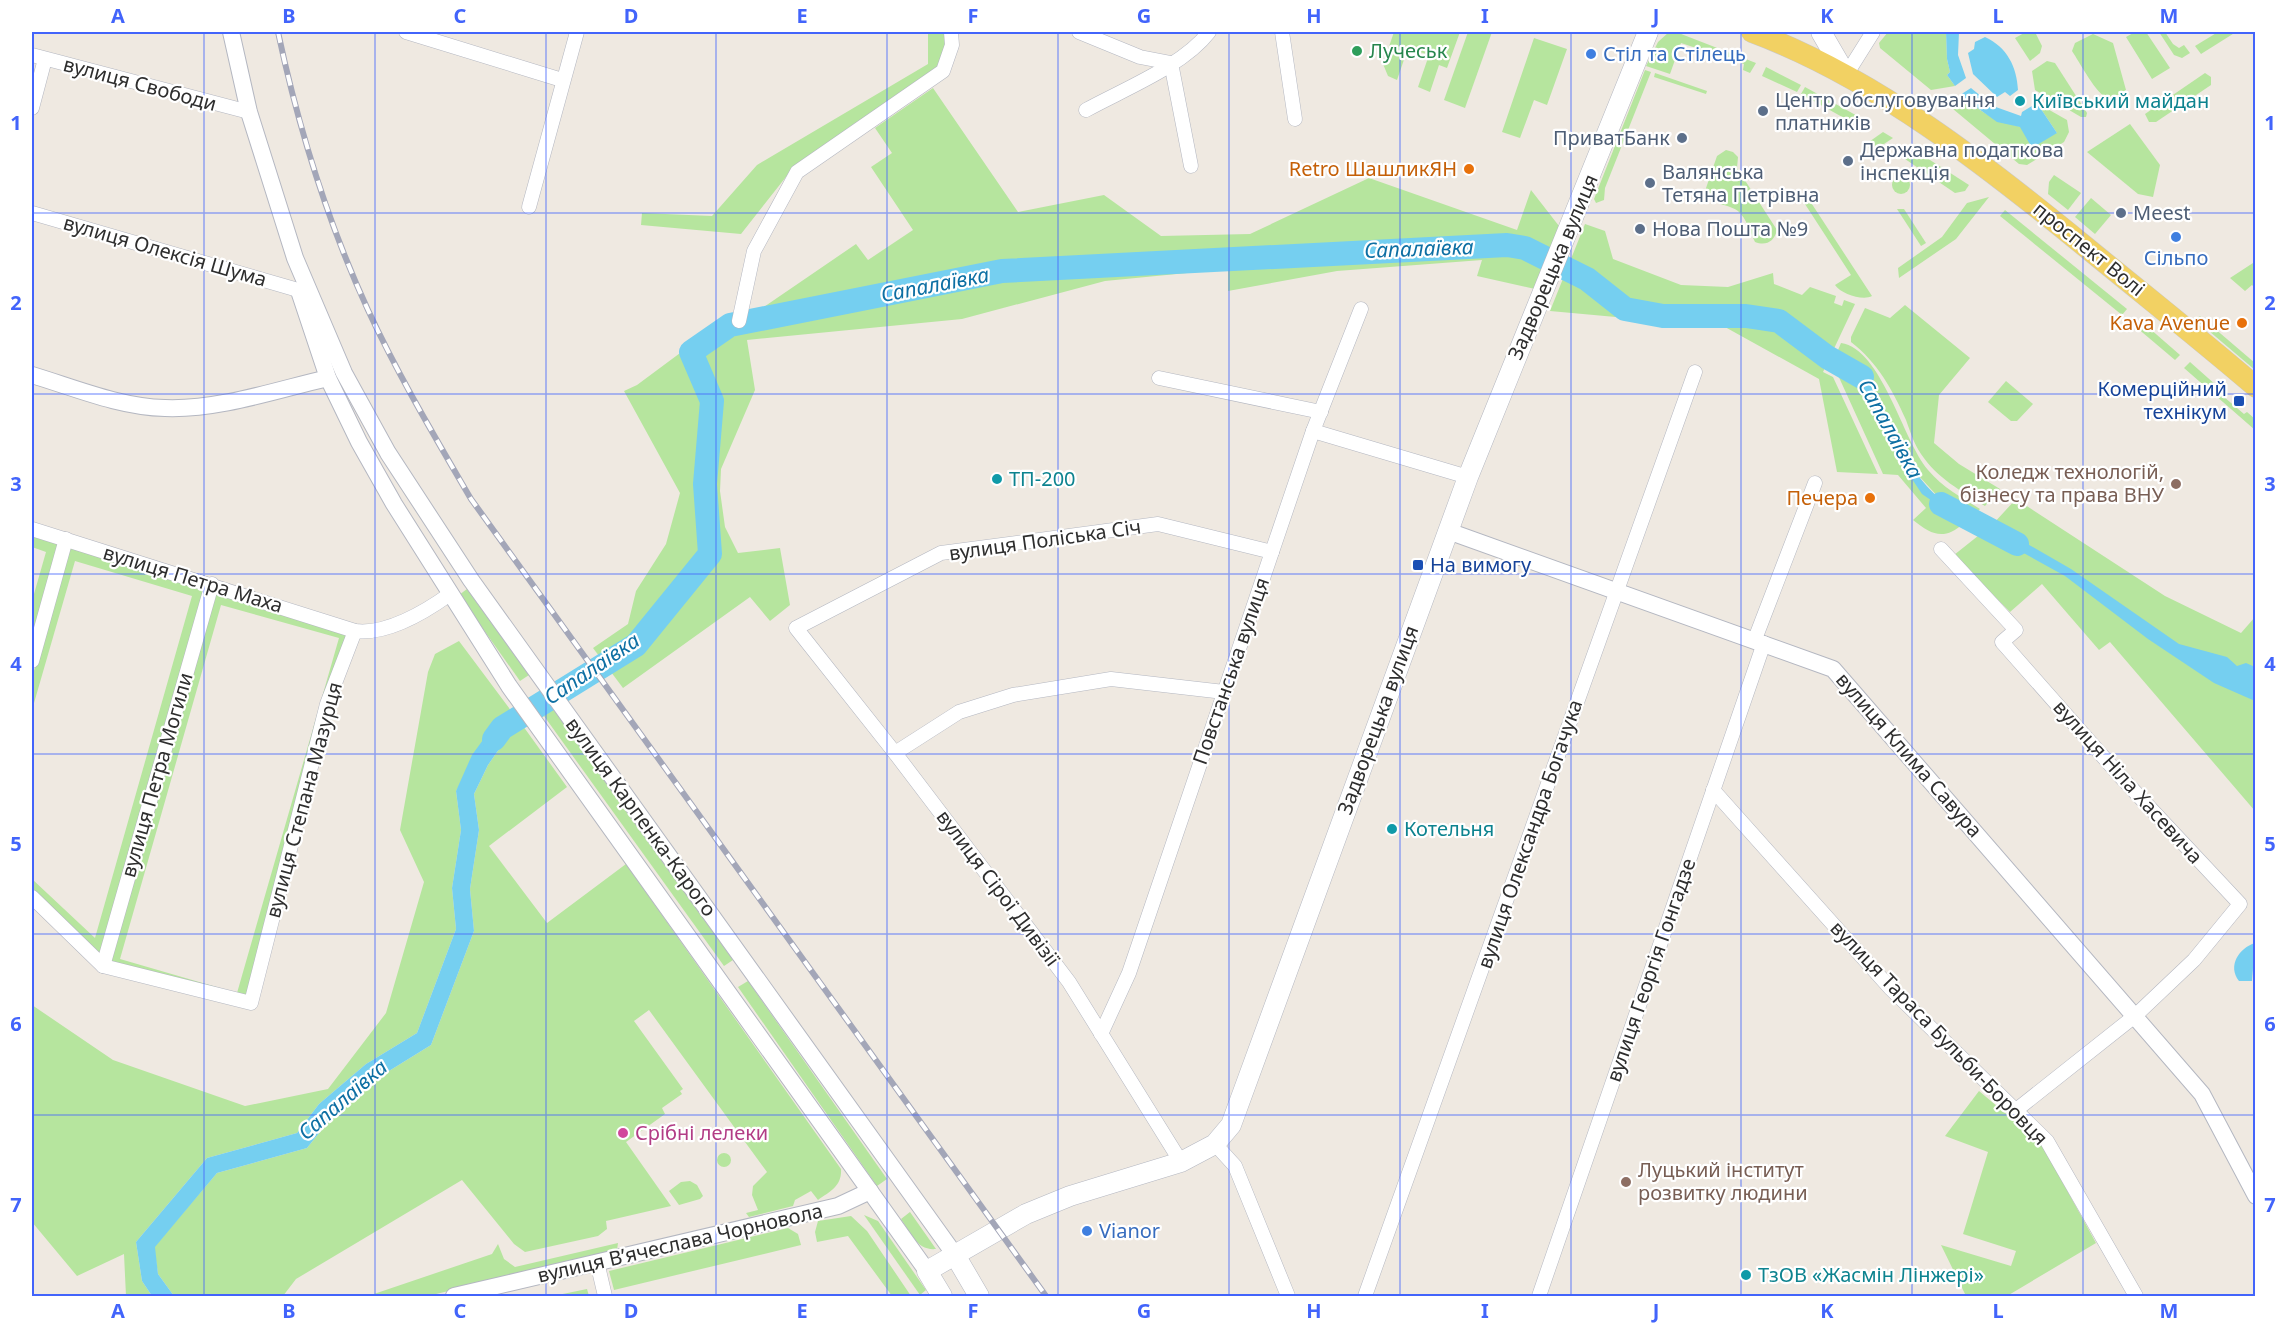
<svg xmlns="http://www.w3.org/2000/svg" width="2287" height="1328" font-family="'Noto Sans',sans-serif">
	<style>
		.green { fill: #b6e59e; fill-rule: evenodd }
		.water { fill: #75cff0 }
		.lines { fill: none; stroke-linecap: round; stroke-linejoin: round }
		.river { stroke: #75cff0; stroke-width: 24 }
		.minor-casing { stroke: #b4b7c1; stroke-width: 15 }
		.tertiary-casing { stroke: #b4b7c1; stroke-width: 18 }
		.secondary-casing { stroke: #b4b7c1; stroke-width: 21 }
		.primary-casing { stroke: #c9c9c9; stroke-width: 22 }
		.minor { stroke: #fff; stroke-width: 14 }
		.tertiary { stroke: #fff; stroke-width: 16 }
		.secondary { stroke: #fff; stroke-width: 20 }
		.primary { stroke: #f2d163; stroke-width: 21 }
		.rail-casing { stroke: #a3a6b8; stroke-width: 6 }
		.rail { stroke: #fff; stroke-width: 4; stroke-dasharray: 11; stroke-linecap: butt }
		.grid { fill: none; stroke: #4264fb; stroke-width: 1.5; stroke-opacity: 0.55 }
		.leisure-dot { fill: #2e9e5b; stroke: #fff; stroke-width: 2 }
		.shop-dot { fill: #3f7fe0; stroke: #fff; stroke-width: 2 }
		.culture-dot { fill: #0f9aa8; stroke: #fff; stroke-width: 2 }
		.service-dot { fill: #5c6f8a; stroke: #fff; stroke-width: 2 }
		.food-dot { fill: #e8710a; stroke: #fff; stroke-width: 2 }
		.transit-dot { fill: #1a4fb4; stroke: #fff; stroke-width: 2 }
		.education-dot { fill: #8d6e63; stroke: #fff; stroke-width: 2 }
		.hotel-dot { fill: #d1479c; stroke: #fff; stroke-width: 2 }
		.labels { text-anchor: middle; stroke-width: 4.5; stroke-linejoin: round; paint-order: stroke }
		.leisure-label { font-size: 20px; fill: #27864d; stroke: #fff; text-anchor: start }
		.shop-label { font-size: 20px; fill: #366cbe; stroke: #fff; text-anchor: start }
		.street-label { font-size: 20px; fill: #2e2e2e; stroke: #fff }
		.service-label { font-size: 20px; fill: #4e5e75; stroke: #fff; text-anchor: start }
		.culture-label { font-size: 20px; fill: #0d838f; stroke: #fff; text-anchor: start }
		.food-label { font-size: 20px; fill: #c56008; stroke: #fff; text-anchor: end }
		.transit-label { font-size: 20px; fill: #164399; stroke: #fff; text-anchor: end }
		.education-label { font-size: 20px; fill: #785e54; stroke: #fff; text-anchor: end }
		.hotel-label { font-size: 20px; fill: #b23c85; stroke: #fff; text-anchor: start }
		.water-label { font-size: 21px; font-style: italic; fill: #0d6fa3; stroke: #fff }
		.neatline { fill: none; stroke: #4264fb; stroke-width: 2 }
		.grid-label { font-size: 20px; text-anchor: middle; font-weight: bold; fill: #4264fb }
	</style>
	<rect width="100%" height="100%" fill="#efe9e1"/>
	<g class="green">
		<path d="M928 32H945L946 44 938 68 793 168 741 234 641 225 642 213 712 216 757 165 928 64Z"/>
		<path d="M1394 32H1460L1447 68 1439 65 1430 92 1418 87 1429 55 1408 48 1397 80 1388 76 1383 64Z"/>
		<path d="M1468 32H1492L1465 108 1444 100Z"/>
		<path d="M1669 32H1676L1756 63 1750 73 1743 70 1744 64 1681 43 1670 74 1646 66 1658 42Z"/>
		<path d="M1888 32H1946L1947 59 1950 72 1947 75 1955 86 1931 90 1880 48 1879 43Z"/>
		<path d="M2026 32 2036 34 2042 46 2040 53 2030 61 2015 38Z"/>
		<path d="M2135 32 2143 34 2146 32 2170 68 2152 79 2126 37Z"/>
		<path d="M2159 32H2165L2173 44 2179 48 2184 45 2190 53 2182 58 2174 55Z"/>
		<path d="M2218 32H2236L2201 54 2195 46Z"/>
		<path d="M2093 34 2113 43 2126 90C2120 94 2115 99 2108 98 2097 96 2079 61 2072 51L2075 43Z"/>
		<path d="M1534 38 1567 49 1547 105 1534 100 1520 138 1502 132Z"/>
		<path d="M2047 61 2055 63 2087 113 2086 117H2081L2035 90 2032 71Z"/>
		<path d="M1766 67 1801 85 1797 92 1762 76Z"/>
		<path d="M1645 70 1651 72 1605 188 1604 200 1596 203 1594 199Z"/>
		<path d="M1655 73 1707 91 1706 94 1654 77Z"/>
		<path d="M2205 73 2211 77V85L2156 122H2149L2145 114Z"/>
		<path d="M1805 87 1861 118 1853 123 1801 94Z"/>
		<path d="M933 88 1018 212 1104 195 1161 236 1250 234 1369 178 1517 230 1531 190 1559 226 1535 289 1477 276 1482 260 1337 271 1228 291V269L1105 281 962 319 747 340 755 390 721 469 720 491 725 527 738 553 780 548 790 605 770 621 750 597 623 688 593 648 628 624 636 591 666 544 680 493 624 391 637 385 734 313 758 311 856 244 868 260 913 230 871 167 892 153 875 128Z"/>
		<path d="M1960 95 1968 107 1972 104C1997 125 2025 128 2057 133L2037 103 2067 120 2069 132 2064 142 2027 165 2019 164 1953 109Z"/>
		<path d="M2130 124 2160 165 2153 197 2138 194 2087 152Z"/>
		<path d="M1883 132 1893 138 1872 152 1866 144Z"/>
		<path d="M1726 150 1733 152 1738 157 1737 168 1777 230C1774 242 1766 246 1755 242 1750 232 1747 219 1738 211 1727 203 1710 206 1705 191L1717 156Z"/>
		<path d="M1916 151 1969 185 1965 191 1955 193 1905 159Z"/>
		<path d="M2054 175 2081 193 2068 210 2048 194 2049 182Z"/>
		<circle cx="1901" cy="185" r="9"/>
		<path d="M1989 197 1956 239 1899 278 1898 268 1942 237 1967 203Z"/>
		<path d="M1808 198 1872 296C1863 301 1841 294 1835 285L1851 275 1803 201Z"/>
		<path d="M2091 198 2111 215 2095 234 2075 217Z"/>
		<path d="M1897 209H1904L1926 243 1921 246Z"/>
		<path d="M2005 210 2127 309 2122 315 2000 216Z"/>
		<path d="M1585 224 1605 231 1613 259 1681 285 1728 287 1773 273 1774 284 1802 295 1810 287 1836 296 1834 303 1842 306 1844 300 1855 304 1823 372 1833 377 1878 474 1837 472 1819 379 1725 327 1550 311Z"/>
		<path d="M2253 263 2255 288 2252 285 2245 291 2230 278Z"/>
		<path d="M1905 305 1970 358 1939 395 1934 443 1959 464 2000 489 1985 506C1961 491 1937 478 1921 454 1914 444 1910 431 1906 420 1892 389 1878 363 1851 342V337L1865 308 1890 318Z"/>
		<path d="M2200 316 2255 363V370L2196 320Z"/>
		<path d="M2141 321 2180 355 2175 360 2136 327Z"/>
		<path d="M1841 343C1882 349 1903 441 1928 470 1942 487 1962 498 1980 509L1973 516 1940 499 1919 476 1860 367 1835 357Z"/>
		<path d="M2190 362 2226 394 2224 397 2244 414 2247 412 2255 419V430L2184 368Z"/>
		<path d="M1832 364 1849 373 1860 383 1896 455 1936 506 1964 523C1944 541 1932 535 1913 520L1926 508 1898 475 1883 474 1837 373 1830 369Z"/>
		<path d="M2006 381 2033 404 2017 421H2011L1988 402Z"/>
		<path d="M2016 499 2165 596 2241 633 2255 617V811L2110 642 2099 650 2042 584 2010 612 1954 555 1993 524Z"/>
		<path d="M32 534 60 543 32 643V601L46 552 32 547Z"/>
		<path d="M69 545 206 587 101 956 32 889V879L95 938 192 596 75 561 32 710V678Z"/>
		<path d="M467 589 529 675 520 681 459 595Z"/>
		<path d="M215 590 348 634 247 997 109 962ZM221 605 339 638 237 993 120 959Z"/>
		<path d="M459 641 512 712 496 722 456 791 461 830 452 888 456 929 417 1033 366 1064 319 1104 297 1133 207 1158 136 1242 142 1281 152 1296H126L124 1254 77 1276 32 1222V1005L113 1060 245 1106 328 1089 386 1013 424 882 400 830 428 672 435 654Z"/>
		<path d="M553 709 733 960 724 966 544 716Z"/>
		<path d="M523 726 567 787 489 846 547 923 626 864 841 1169C842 1186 831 1191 818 1200L811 1191 795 1200 793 1206 749 1217 746 1213 758 1210 752 1195 753 1186 767 1172 649 1010 634 1021 683 1089 680 1091 682 1094 662 1108 665 1114 626 1142 671 1206 606 1221 607 1229 598 1236 525 1252 514 1244 462 1180 296 1279 283 1296H174L158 1274 154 1247 217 1173 307 1148 332 1117 376 1079 431 1045 474 931 470 889 479 830 474 794 488 765 509 735Z"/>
		<path d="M748 981 887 1179 877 1186 738 987Z"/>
		<path d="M1979 1091 2041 1143 2096 1243 2007 1296H1966L1941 1245 2011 1266 2016 1251 1963 1234 1988 1152 1945 1136Z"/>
		<circle cx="724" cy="1160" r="7"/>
		<path d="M690 1181 697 1185 703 1196 700 1199 679 1205 669 1191 681 1182Z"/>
		<path d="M910 1212 936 1249C917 1251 910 1232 901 1219Z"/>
		<path d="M864 1215 878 1221 926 1290 920 1295Z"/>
		<path d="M851 1216 867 1231 911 1296H892L848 1236 817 1242 815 1232 818 1221Z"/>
		<path d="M788 1228 798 1234 801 1245 614 1290 609 1271Z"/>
		<path d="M618 1243 617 1250 428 1296H368L492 1254 498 1244 504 1259 515 1267Z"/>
		<path d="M587 1289 589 1296H553Z"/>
	</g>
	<g class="water">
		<path d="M1946 32H1959L1958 55 1966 78 1955 86 1947 75 1950 72 1947 59Z"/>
		<path d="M1985 37C2007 47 2017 67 2018 90L2010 96 2005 92 1997 97 1973 74 1968 53 1974 49 1975 42Z"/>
		<path d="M1971 88 1993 106 2021 116 2022 112 2037 103 2057 133 2032 148 2020 127 1997 122 1972 104 1968 107 1960 95Z"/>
		<path d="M1835 357 1860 367 1865 373C1886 416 1903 467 1940 499 1949 507 1962 511 1973 516L1964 523 1922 494 1896 455 1860 383 1849 373 1832 364Z"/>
		<path d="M1993 524 2071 569 2179 644 2227 657 2237 666 2246 663 2255 667V701L2214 683 2148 639 2065 576 1984 531Z"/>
		<path d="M512 712 523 726 509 735 488 765 474 794 479 830 470 889 474 931 431 1045 376 1079 332 1117 307 1148 217 1173 155 1247 158 1274 174 1296H152L142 1281 136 1242 207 1158 297 1133 319 1104 366 1064 417 1033 456 929 452 888 461 830 456 791 472 755 496 722Z"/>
		<path d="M2255 943 2252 981H2239C2227 966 2239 948 2255 943Z"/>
	</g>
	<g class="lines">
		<g class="river">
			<path d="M1941 504 2017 544"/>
			<path d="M494 739 502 728 636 645 710 554 705 484 712 401 691 352 730 325 1002 271 1507 245 1525 248 1587 279 1625 309 1663 316H1746L1779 321 1827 357 1862 377"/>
		</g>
		<g class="minor-casing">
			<g id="minor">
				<path d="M406 32 562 80"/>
				<path d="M1079 32 1140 57 1171 63 1191 166"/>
				<path d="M1282 32 1295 119"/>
				<path d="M32 55 249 112"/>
				<path d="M1846 75 1873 32"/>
				<path d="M32 108 45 59"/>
				<path d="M1086 110C1124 89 1183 66 1209 32"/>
				<path d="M529 207 577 32"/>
				<path d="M32 213 298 290"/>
				<path d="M739 321 754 251 797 172 943 71 952 45 951 32"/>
				<path d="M1159 378 1321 412"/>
				<path d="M1313 431 1468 477"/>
				<path d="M32 529 355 631C386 635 425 612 450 594"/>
				<path d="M1941 549 2016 630 2002 642 2121 777 2240 904 2194 960 2136 1015 2015 1111"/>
				<path d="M1755 639 1815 483"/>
				<path d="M32 661 66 539"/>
				<path d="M895 753 959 712 1013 695 1111 679 1224 692"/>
				<path d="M1713 790 1891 989 2047 1141 2136 1296"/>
				<path d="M32 897 103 966 251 1003 327 704 355 631"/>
				<path d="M103 966 212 584"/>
				<path d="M1101 1034 1129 973 1313 431 1361 309"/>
				<path d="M1215 1144 1235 1166 1288 1296"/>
				<path d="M1181 1162 1069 982 895 753 796 628 941 553 1158 524 1272 552"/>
				<path d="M597 1262 605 1296"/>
				<path d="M1365 1296 1695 372"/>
				<path d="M1539 1296 1764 643"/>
			</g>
		</g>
		<g class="tertiary-casing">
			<g id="tertiary">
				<path d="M231 32 249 112 295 258 344 373 388 453 471 580 955 1255"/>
				<path d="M299 291 328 378 359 442 394 504 509 686 927 1271"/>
				<path d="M32 375C75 388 120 407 165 408 219 410 276 390 328 378"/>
				<path d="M1448 531 1833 669 2202 1094 2256 1196"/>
				<path d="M454 1296 838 1206 870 1191"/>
			</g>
		</g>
		<g class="secondary-casing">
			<g id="secondary">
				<path d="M1821 32 1846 75"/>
				<path d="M955 1255 979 1296"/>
				<path d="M942 1296 927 1271 1026 1214 1070 1196 1181 1162 1215 1144 1231 1125 1468 477 1648 32"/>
			</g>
		</g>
		<g class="primary-casing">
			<path id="primary" d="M1752 32C1874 77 1987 166 2087 248 2143 294 2200 339 2256 387"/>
		</g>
		<use href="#minor" class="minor"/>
		<use href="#tertiary" class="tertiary"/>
		<use href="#secondary" class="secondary"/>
		<use href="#primary" class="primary"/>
		<g class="rail-casing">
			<path id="rail" d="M278 32C298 126 328 223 368 310 398 375 435 437 471 499L1046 1296"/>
		</g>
		<use href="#rail" class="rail"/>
	</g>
	<path class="grid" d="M204 32V1296M375 32V1296M546 32V1296M716 32V1296M887 32V1296M1058 32V1296M1229 32V1296M1400 32V1296M1571 32V1296M1741 32V1296M1912 32V1296M2083 32V1296M32 213H2256M32 394H2256M32 574H2256M32 754H2256M32 934H2256M32 1115H2256"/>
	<circle class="leisure-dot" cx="1357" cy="51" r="6"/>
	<g class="shop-dot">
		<circle cx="1591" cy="54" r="6"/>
		<circle cx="2176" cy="237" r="6"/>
		<circle cx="1087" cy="1231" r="6"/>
	</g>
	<g class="culture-dot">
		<circle cx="2020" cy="101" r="6"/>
		<circle cx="997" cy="479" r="6"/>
		<circle cx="1392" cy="829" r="6"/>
		<circle cx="1746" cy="1275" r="6"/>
	</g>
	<g class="service-dot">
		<circle cx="1763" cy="111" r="6"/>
		<circle cx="1682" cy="138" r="6"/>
		<circle cx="1848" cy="161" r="6"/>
		<circle cx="1650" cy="183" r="6"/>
		<circle cx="2121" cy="213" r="6"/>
		<circle cx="1640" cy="229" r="6"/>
	</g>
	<g class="food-dot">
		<circle cx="1469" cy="169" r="6"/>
		<circle cx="2242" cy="323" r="6"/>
		<circle cx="1870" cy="498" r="6"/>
	</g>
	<g class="transit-dot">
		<rect x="2233" y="395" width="12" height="12" rx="3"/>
		<rect x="1412" y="559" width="12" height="12" rx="3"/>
	</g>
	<g class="education-dot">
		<circle cx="2176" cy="484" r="6"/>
		<circle cx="1626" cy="1182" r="6"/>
	</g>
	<circle class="hotel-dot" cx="623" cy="1133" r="6"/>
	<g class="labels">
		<g class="leisure-label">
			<text x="1369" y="58">Лучеськ</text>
		</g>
		<g class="shop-label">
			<text x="1603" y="61">Стіл та Стілець</text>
			<text x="2176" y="265" text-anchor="middle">Сільпо</text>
			<text x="1099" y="1238">Vianor</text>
		</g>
		<g class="street-label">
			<text transform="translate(140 84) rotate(15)" y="7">вулиця Свободи</text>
			<text transform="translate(2089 249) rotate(39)" y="7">проспект Волі</text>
			<text transform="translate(165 251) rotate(16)" y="7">вулиця Олексія Шума</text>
			<text transform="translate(1553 267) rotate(-67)" y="7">Задворецька вулиця</text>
			<text transform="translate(1045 540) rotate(-8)" y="7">вулиця Поліська Січ</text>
			<text transform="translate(193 579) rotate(17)" y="7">вулиця Петра Маха</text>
			<text transform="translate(1231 671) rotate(-71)" y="7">Повстанська вулиця</text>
			<text transform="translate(1378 720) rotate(-70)" y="7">Задворецька вулиця</text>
			<text transform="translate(1909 755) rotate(49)" y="7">вулиця Клима Савура</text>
			<text transform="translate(157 775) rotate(-74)" y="7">вулиця Петра Могили</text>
			<text transform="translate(2128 782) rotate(48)" y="7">вулиця Ніла Хасевича</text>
			<text transform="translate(304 800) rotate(-75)" y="7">вулиця Степана Мазурця</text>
			<text transform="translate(641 817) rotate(54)" y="7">вулиця Карпенка-Карого</text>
			<text transform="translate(1530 834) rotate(-71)" y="7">вулиця Олександра Богачука</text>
			<text transform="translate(998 888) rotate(53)" y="7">вулиця Сірої Дивізії</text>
			<text transform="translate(1651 970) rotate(-71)" y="7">вулиця Георгія Гонгадзе</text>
			<text transform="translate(1939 1033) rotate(46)" y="7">вулиця Тараса Бульби-Боровця</text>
			<text transform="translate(680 1243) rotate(-13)" y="7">вулиця Вʼячеслава Чорновола</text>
		</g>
		<g class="service-label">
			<text x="1775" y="107">Центр обслуговування<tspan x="1775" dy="23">платників</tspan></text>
			<text x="1670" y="145" text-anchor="end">ПриватБанк</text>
			<text x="1860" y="157">Державна податкова<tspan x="1860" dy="23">інспекція</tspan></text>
			<text x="1662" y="179">Валянська<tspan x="1662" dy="23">Тетяна Петрівна</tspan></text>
			<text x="2133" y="220">Meest</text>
			<text x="1652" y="236">Нова Пошта №9</text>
		</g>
		<g class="culture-label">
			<text x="2032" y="108">Київський майдан</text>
			<text x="1009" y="486">ТП-200</text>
			<text x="1404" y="836">Котельня</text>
			<text x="1758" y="1282">ТзОВ «Жасмін Лінжері»</text>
		</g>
		<g class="food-label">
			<text x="1457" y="176">Retro ШашликЯН</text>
			<text x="2230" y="330">Kava Avenue</text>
			<text x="1858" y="505">Печера</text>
		</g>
		<g class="transit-label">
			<text x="2227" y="396">Комерційний<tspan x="2227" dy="23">технікум</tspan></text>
			<text x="1430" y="572" text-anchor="start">На вимогу</text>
		</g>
		<g class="education-label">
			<text x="2164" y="479">Коледж технологій,<tspan x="2164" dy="23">бізнесу та права ВНУ</tspan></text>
			<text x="1638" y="1177" text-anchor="start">Луцький інститут<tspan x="1638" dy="23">розвитку людини</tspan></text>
		</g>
		<g class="hotel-label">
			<text x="635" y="1140">Срібні лелеки</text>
		</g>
		<g class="water-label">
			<text transform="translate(1419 249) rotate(-2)" y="7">Сапалаївка</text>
			<text transform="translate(935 285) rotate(-11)" y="7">Сапалаївка</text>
			<text transform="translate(1890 429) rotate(61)" y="7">Сапалаївка</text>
			<text transform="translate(592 669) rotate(-34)" y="7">Сапалаївка</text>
			<text transform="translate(343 1100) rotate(-41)" y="7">Сапалаївка</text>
		</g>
	</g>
	<rect width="2287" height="1328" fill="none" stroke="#ffffff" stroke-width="66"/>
	<rect x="33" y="33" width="2221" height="1262" class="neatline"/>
	<g class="grid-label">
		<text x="118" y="23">A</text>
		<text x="289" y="23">B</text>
		<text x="460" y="23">C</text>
		<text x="631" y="23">D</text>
		<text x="802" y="23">E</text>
		<text x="973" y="23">F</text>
		<text x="1144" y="23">G</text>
		<text x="1314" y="23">H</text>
		<text x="1485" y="23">I</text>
		<text x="1656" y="23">J</text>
		<text x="1827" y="23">K</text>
		<text x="1998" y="23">L</text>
		<text x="2169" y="23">M</text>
		<text x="16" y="130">1</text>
		<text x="2270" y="130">1</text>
		<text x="16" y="310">2</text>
		<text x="2270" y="310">2</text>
		<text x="16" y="491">3</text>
		<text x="2270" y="491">3</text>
		<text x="16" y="671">4</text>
		<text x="2270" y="671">4</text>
		<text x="16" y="851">5</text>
		<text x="2270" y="851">5</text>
		<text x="16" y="1031">6</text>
		<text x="2270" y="1031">6</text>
		<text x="16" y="1212">7</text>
		<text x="2270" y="1212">7</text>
		<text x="118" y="1318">A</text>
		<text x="289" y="1318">B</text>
		<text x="460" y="1318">C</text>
		<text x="631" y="1318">D</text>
		<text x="802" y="1318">E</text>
		<text x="973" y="1318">F</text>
		<text x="1144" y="1318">G</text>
		<text x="1314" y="1318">H</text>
		<text x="1485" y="1318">I</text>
		<text x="1656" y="1318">J</text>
		<text x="1827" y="1318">K</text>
		<text x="1998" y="1318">L</text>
		<text x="2169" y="1318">M</text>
	</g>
</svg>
